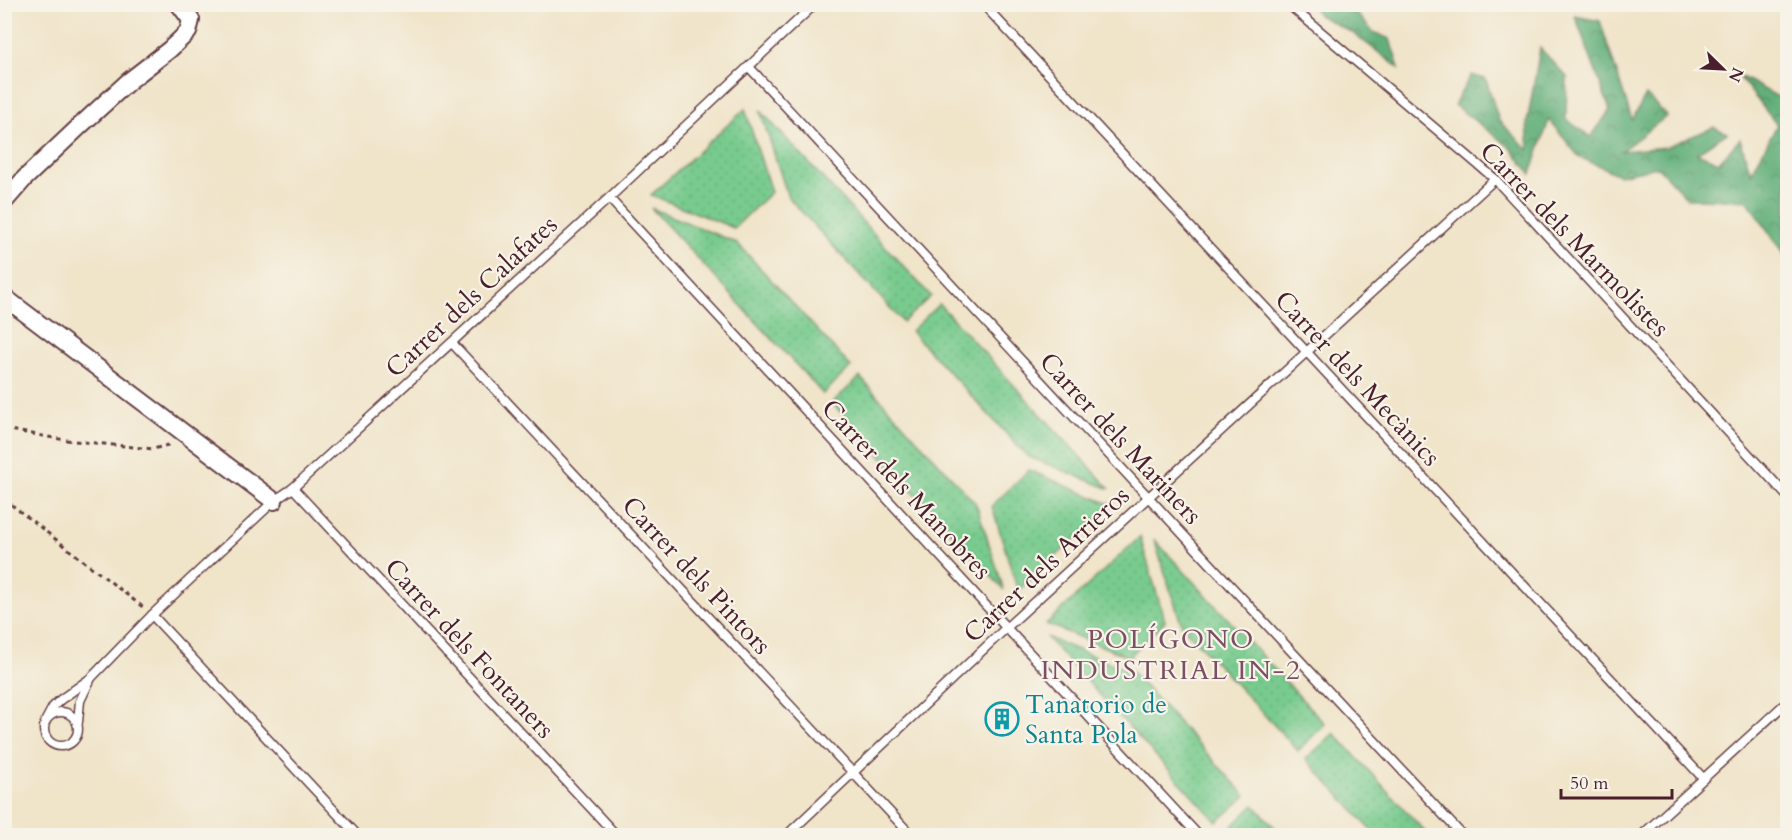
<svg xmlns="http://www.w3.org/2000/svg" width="1792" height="840" font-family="Cardo,serif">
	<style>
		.grass { fill: url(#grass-dots); stroke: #61755c; stroke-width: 1.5 }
		.forest { fill: url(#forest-crowns); stroke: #566752; stroke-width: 1.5 }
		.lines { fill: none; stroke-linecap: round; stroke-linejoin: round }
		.service-casing { stroke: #633d43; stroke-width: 11 }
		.minor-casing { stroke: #633d43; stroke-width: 20 }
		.path { stroke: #633d43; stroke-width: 3; stroke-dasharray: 4.5 4.5; stroke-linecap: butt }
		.service { stroke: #fff; stroke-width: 8 }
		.minor { stroke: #fff; stroke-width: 16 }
		.labels { text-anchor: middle; stroke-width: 4.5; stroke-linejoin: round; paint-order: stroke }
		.street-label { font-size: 26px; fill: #4a1f2b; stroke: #f7f3e8 }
		.culture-label { font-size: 26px; fill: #0d838f; stroke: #f7f3e8; text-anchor: start }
		.neighbourhood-label { font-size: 27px; letter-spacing: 1.5px; fill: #7c4f62; stroke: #f7f3e8 }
	</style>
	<defs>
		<pattern id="grass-dots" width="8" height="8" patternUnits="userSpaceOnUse" patternTransform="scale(1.5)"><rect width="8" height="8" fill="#78cb8e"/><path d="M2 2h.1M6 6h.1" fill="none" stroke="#69ae7b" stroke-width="1.8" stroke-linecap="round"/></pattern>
		<pattern id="forest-crowns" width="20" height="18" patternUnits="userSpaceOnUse" patternTransform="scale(1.5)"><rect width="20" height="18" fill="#62af79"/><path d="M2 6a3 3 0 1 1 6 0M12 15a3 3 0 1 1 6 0" fill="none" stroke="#538e63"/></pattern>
	</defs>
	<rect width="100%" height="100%" fill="#f7f3e8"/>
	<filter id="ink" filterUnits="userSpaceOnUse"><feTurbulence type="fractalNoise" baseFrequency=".0167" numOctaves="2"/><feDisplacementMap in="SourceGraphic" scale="12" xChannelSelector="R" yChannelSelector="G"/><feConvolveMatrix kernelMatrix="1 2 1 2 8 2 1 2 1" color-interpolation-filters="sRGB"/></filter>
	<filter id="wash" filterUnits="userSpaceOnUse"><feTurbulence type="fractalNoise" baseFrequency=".008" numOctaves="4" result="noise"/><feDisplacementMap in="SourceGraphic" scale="24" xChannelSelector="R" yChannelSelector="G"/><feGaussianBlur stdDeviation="1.35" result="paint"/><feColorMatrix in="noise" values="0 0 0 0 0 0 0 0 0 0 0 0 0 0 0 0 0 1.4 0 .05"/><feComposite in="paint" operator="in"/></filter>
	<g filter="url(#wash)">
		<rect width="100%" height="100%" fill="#f0e4c9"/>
		<g class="grass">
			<path d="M745 109 771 192 734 228 651 195Z"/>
			<path d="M760 110 931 296 903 322 788 197Z"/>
			<path d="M651 208 737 243 851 367 823 394Z"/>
			<path d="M939 304 1110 489 1027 456 911 331Z"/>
			<path d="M860 377 976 504 1004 590 832 403Z"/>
			<path d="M1029 470 1112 505 1018 591 992 506Z"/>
			<path d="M1140 537 1165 621 1129 657 1046 624Z"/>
			<path d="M1154 539 1325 724 1298 751 1182 626Z"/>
			<path d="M1046 637 1132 672 1246 796 1217 822Z"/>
			<path d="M1334 733 1428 835H1376L1306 759Z"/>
			<path d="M1254 805 1282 835H1230L1226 832Z"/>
		</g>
		<g class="forest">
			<path d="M1313 5H1349L1373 32 1390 39 1399 68 1353 33 1318 15Z"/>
			<path d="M1575 16 1600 21 1632 120 1646 95 1667 116 1621 151 1666 147 1714 127 1727 133 1697 153 1719 162 1740 139 1751 173 1777 125 1738 75 1787 102V228L1784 226 1785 256 1747 200 1688 199 1658 167 1619 175 1579 157 1549 120 1531 174 1511 148 1454 105 1471 75 1486 79 1499 121 1529 150 1527 123 1540 48 1567 77 1566 119 1591 137 1610 110Z"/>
		</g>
	</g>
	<g filter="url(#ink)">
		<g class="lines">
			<g class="service-casing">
				<g id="service">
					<path d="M983 4 1703 778"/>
					<path d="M1288 4 1495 179 1788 497"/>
					<path d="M749 67 1463 836"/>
					<path d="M609 198 1199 836"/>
					<path d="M452 343 912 836"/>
					<path d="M293 488 617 836"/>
					<path d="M152 615 358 836"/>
					<path d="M91 678 152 615 274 501 293 488 609 198 815 4"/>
					<circle cx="61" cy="729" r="17"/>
					<path d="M46 720 53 707 60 700 91 678 80 701 78 722"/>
					<path d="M786 836 1006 628 1495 179"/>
					<path d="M1641 836 1788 701"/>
				</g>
			</g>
			<g class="minor-casing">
				<g id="minor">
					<path d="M4 202 25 178 82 124 129 81 169 50 188 32 191 20 179 4"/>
					<path d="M4 297 274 501"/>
				</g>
			</g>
			<g class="path">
				<path d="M4 429 65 440 153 449 172 444"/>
				<path d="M4 499 144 608"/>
			</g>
			<use href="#service" class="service"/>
			<use href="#minor" class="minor"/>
		</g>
	</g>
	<defs>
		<g id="building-ring" transform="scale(1.725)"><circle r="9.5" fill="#f7f3e8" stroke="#0f9aa8" stroke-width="1.5"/><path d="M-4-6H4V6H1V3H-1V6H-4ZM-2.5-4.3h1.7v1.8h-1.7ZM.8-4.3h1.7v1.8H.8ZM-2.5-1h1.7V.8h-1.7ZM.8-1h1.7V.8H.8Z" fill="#0f9aa8"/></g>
	</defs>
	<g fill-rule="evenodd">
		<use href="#building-ring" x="1002" y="719"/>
	</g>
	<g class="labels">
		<g class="street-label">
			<text transform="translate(1575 239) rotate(46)" y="9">Carrer dels Marmolistes</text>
			<text transform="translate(471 296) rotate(-43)" y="9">Carrer dels Calafates</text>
			<text transform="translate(1358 378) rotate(47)" y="9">Carrer dels Mecànics</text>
			<text transform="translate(1121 438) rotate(47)" y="9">Carrer dels Mariners</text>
			<text transform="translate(907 489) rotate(47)" y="9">Carrer dels Manobres</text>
			<text transform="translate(1046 564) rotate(-43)" y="9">Carrer dels Arrieros</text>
			<text transform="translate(697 575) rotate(47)" y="9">Carrer dels Pintors</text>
			<text transform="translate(470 648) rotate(47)" y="9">Carrer dels Fontaners</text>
		</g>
		<g class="culture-label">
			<text x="1025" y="713">Tanatorio de<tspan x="1025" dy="30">Santa Pola</tspan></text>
		</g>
		<g class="neighbourhood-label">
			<text x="1171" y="648">POLÍGONO<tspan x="1171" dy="31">INDUSTRIAL IN-2</tspan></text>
		</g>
	</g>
	<rect width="1792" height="840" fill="none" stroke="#f7f3e8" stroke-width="24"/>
	<g transform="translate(1723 69) rotate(114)" stroke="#f7f3e8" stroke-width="4.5" paint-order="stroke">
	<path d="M0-4.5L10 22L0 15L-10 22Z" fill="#4a1f2b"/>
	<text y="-9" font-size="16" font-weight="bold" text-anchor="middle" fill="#4a1f2b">N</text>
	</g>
	<path d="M1561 789v9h111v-9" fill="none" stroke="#4a1f2b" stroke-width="3"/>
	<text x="1570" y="789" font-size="18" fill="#4a1f2b" stroke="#f7f3e8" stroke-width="4.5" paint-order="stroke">50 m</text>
</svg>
